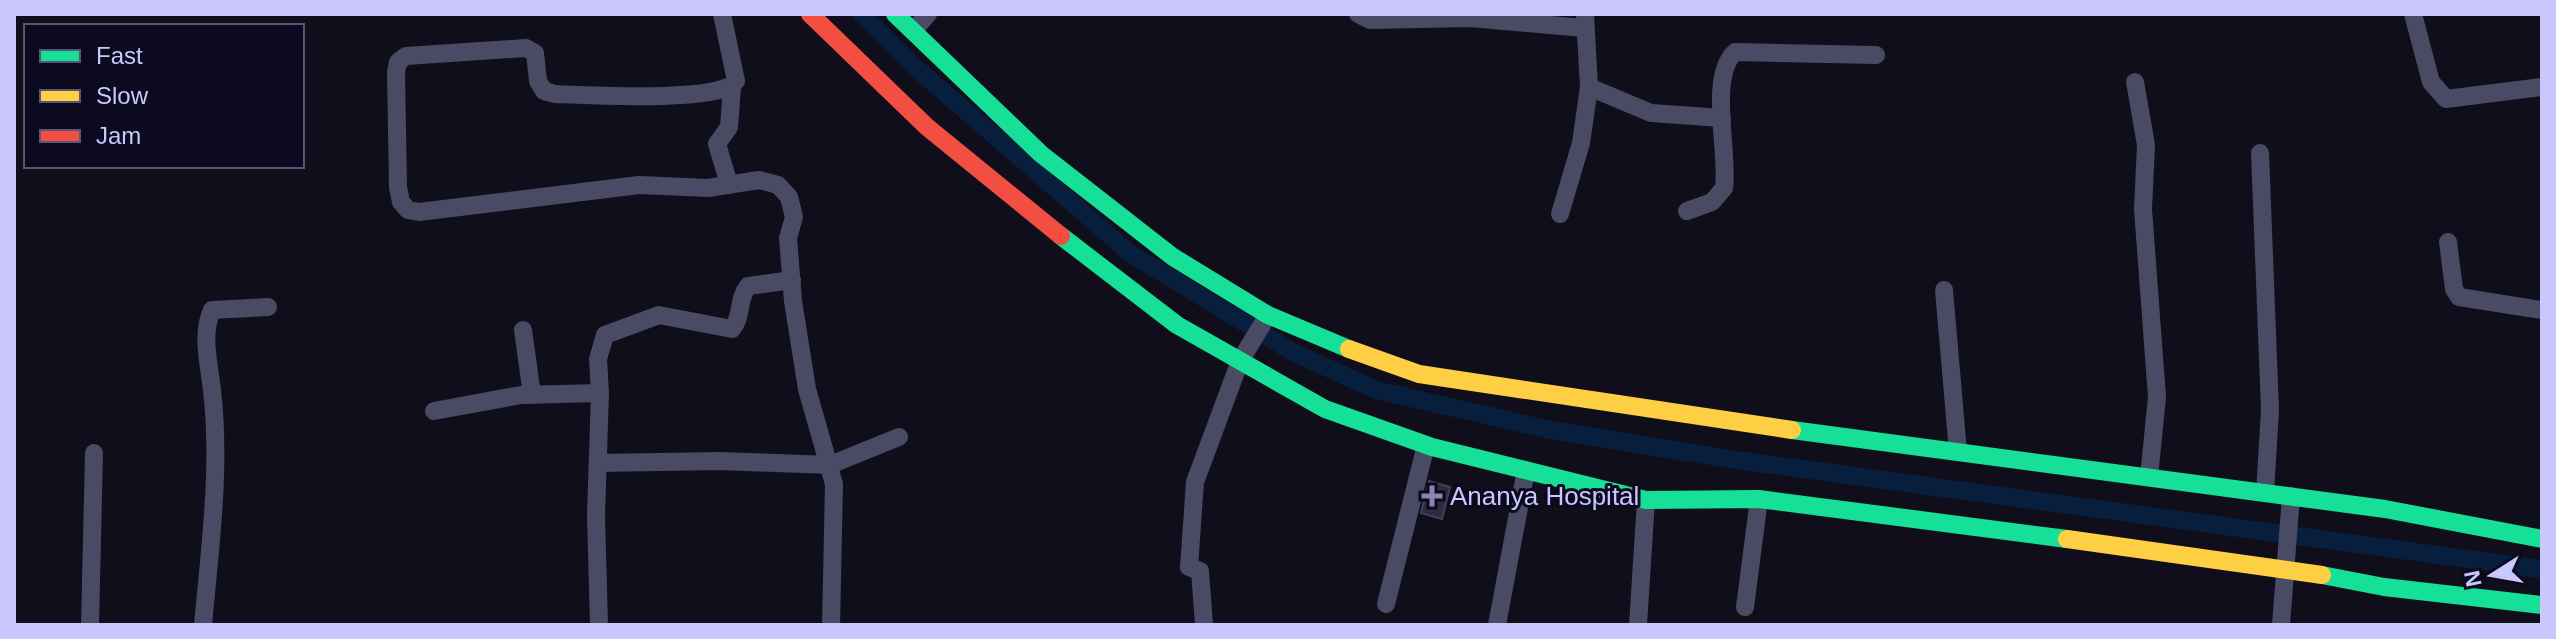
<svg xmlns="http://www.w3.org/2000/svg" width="2556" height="639" font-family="Arial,sans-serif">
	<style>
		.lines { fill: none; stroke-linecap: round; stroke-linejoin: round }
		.canal { stroke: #081e3d; stroke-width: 18 }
		.building { fill: #2d2b3d; stroke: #424058; stroke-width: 2 }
		.street { stroke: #494a63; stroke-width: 18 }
		.fast { stroke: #16e098; stroke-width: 18 }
		.slow { stroke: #ffcf43; stroke-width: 18 }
		.jam { stroke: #f24e42; stroke-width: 18 }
		.poi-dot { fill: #8986af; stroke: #0c0a1e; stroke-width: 3 }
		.labels { text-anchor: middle; stroke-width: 6; stroke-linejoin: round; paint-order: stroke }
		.poi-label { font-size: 26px; fill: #cac7ff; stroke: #0c0a1e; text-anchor: start }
	</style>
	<rect width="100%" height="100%" fill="#100e1a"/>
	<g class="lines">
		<path class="canal" d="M862 14 915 67 1131 254 1293 352 1376 390 1551 430 1736 460 2542 569"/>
	</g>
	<path class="building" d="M1429 481 1450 487 1442 519 1421 513Z"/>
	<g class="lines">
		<g class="street">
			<path d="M722 14 736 81C724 103 583 95 555 94L544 91 538 81 535 53 526 48 406 56 398 62 396 72 398 187 401 202 408 210 419 212 639 185 708 188 759 180 778 185 789 197 794 217 788 238 793 301 807 389 834 484 831 625"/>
			<path d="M1358 14 1370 20 1470 18 1584 28"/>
			<path d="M2413 14 2431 82 2446 99 2542 87"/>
			<path d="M913 31 928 14"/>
			<path d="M2135 82 2146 145 2143 209 2157 397 2149 477"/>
			<path d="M1589 87 1651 113 1722 118"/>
			<path d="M2260 153 2270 410 2265 493"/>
			<path d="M729 184 717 144 729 127 732 87"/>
			<path d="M1687 211 1712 202 1724 188C1729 153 1708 77 1735 52L1876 55"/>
			<path d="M1560 214 1581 143 1589 87 1585 14"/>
			<path d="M2448 242 2454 289 2459 297 2542 310"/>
			<path d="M1944 290 1958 452"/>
			<path d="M523 330 532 395"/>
			<path d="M434 411 521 395 600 393"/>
			<path d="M598 463 719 461 830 465 899 437"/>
			<path d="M1386 604 1426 445"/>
			<path d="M1745 607 1759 499"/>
			<path d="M90 625 94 453"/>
			<path d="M203 625C210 547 221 468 212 390 209 364 201 334 212 310L268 307"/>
			<path d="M599 625 596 515 600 393 598 359 605 335 659 315 732 329C743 316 737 300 748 286L792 280"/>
			<path d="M1204 625 1200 571 1189 567 1195 482 1240 361 1268 315"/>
			<path d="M1497 625 1526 470"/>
			<path d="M1638 625 1646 500"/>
			<path d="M2281 625 2291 496"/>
		</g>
		<g class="fast">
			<path d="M895 14 1041 154 1173 257 1268 315 1349 349"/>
			<path d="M1061 236 1177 325 1325 409 1432 447 1646 500 1759 499 2067 539"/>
			<path d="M1792 430 2385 509 2542 539"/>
			<path d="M2322 575 2384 587 2542 605"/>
		</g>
		<g class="slow">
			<path d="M1349 349 1419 374 1792 430"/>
			<path d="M2067 539 2322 575"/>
		</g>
		<path class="jam" d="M810 14 927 127 1061 236"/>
	</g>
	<path class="poi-dot" d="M1428 484h8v8h8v8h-8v8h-8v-8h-8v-8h8z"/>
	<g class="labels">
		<g class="poi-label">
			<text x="1450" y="505">Ananya Hospital</text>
		</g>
	</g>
	<rect width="2556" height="639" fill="none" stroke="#cac7ff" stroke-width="32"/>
	<rect x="24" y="24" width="280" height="144" fill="#0c0a1e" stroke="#585678" stroke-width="2"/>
	<rect x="40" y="50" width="40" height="12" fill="#16e098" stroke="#585678" stroke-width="2"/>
	<text x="96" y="64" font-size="24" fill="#cac7ff">Fast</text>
	<rect x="40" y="90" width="40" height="12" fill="#ffcf43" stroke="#585678" stroke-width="2"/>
	<text x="96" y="104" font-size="24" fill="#cac7ff">Slow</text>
	<rect x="40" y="130" width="40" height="12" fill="#f24e42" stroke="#585678" stroke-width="2"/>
	<text x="96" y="144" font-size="24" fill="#cac7ff">Jam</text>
	<g transform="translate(2492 575) rotate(259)" stroke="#0c0a1e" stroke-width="6" paint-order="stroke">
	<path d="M0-6L14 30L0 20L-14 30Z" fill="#cac7ff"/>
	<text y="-12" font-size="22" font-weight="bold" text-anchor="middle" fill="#cac7ff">N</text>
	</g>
</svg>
